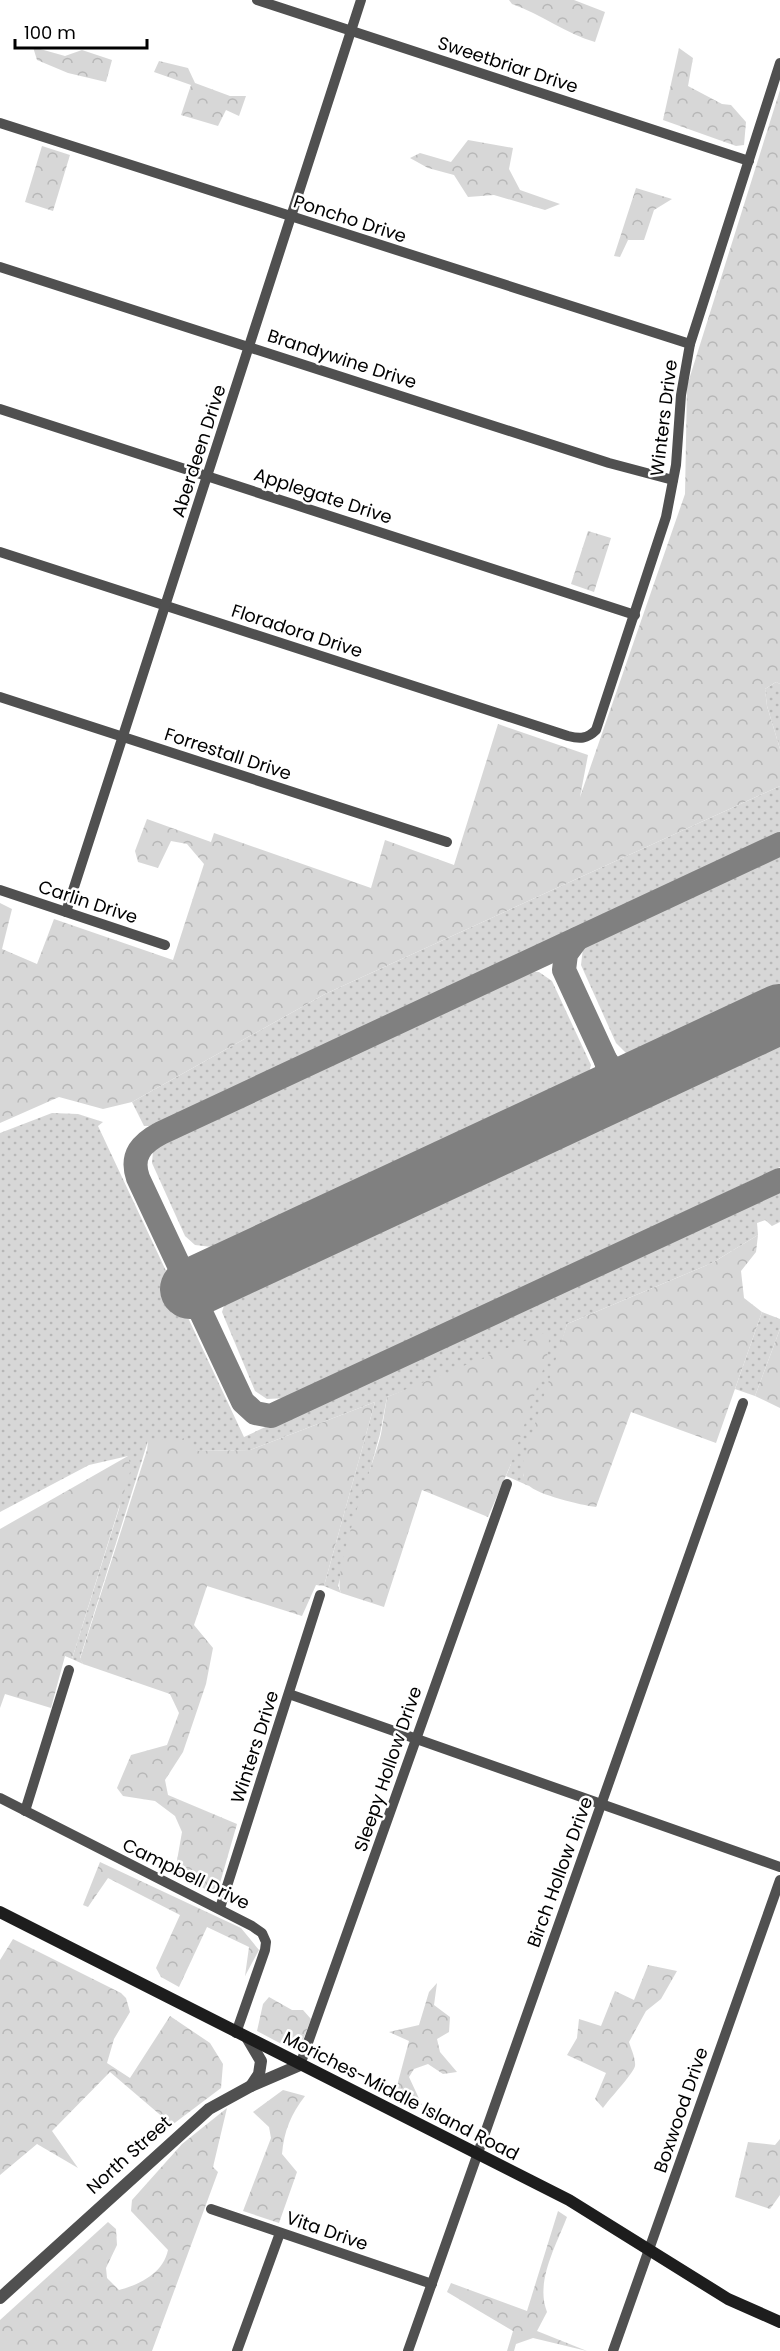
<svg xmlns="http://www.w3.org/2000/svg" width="780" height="2351" font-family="Poppins,sans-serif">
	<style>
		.grass { fill: url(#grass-dots) }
		.forest { fill: url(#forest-crowns) }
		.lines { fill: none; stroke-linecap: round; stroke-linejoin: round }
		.taxiway { stroke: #808080; stroke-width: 24 }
		.runway { stroke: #808080; stroke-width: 60 }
		.minor { stroke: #505050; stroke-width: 10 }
		.tertiary { stroke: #505050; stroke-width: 12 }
		.secondary { stroke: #1d1d1d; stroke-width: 12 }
		.labels { text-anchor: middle; stroke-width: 5; stroke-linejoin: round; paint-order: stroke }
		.street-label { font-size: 18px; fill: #000; stroke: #fff }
	</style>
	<defs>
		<pattern id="grass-dots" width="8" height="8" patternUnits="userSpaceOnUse" patternTransform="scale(1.5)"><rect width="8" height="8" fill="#d7d7d7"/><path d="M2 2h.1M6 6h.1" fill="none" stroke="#b7b7b7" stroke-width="1.8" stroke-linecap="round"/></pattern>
		<pattern id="forest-crowns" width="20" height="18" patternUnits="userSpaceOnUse" patternTransform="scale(1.5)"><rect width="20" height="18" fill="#d7d7d7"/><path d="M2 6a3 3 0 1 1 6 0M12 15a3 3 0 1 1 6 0" fill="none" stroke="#b7b7b7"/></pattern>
	</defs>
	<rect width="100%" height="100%" fill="#fff"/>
	<g class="grass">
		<path d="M776 682 780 684V749L767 706 765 689Z"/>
		<path d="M780 786V833L153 1126H144L132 1102 325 994Z"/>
		<path d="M780 852V991L644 1054H627L616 1043 581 965 583 948 592 940Z"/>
		<path d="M525 971 539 972 552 981 591 1065 588 1076 577 1085 229 1249 195 1245 185 1236 152 1163 153 1151 161 1141Z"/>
		<path d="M780 1035V1167L287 1398 267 1399 255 1391 222 1312 227 1296 240 1286Z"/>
		<path d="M52 1113 78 1114 103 1122 98 1126 244 1437 744 1204 747 1206 756 1203 757 1198 780 1187V1222L772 1226 765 1220 757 1223 758 1235 712 1263 567 1324 523 1475 529 1486 506 1476 511 1464 436 1379 387 1397 380 1434 338 1586 341 1593 324 1586 375 1402 250 1450 197 1451 148 1441 80 1658 83 1664 72 1659 119 1509 128 1456 89 1465 0 1512V1133Z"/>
		<path d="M762 1312 780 1319V1329L755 1396 735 1389Z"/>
	</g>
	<g class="forest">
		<path d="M509 0H574L605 12 595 42C566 34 541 14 512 4Z"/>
		<path d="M33 47 65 56 82 50 112 60 106 82 68 73 37 60Z"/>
		<path d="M679 48 693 58 688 86 722 104 731 105 746 122 744 145 736 146 663 120Z"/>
		<path d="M159 61 188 68 195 83 230 96H246L239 116 226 110 218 126 181 115 191 85 154 72Z"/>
		<path d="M780 90V684L776 682 765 689 767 706 780 749V786L325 994 132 1102 103 1109 59 1097 0 1123V903L12 909 2 949 37 964 54 919 173 960 204 864 187 844 171 841 158 868 138 862 135 851 147 819 211 842 214 833 371 888 385 840 454 865 498 724 588 755 580 797 685 494 687 386Z"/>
		<path d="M468 140 513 148 509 169 520 190 560 204 545 210 494 195 468 197 454 175 428 168 410 158 420 153 451 162Z"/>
		<path d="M42 146 70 155 53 211 25 202Z"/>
		<path d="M636 188 672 199 654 210 644 240H628L620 257 614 256Z"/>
		<path d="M588 531 611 538 594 592 571 584Z"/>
		<path d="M758 1235 756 1252 741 1271 744 1298 762 1312 716 1443 631 1412 596 1507C581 1505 538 1495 528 1485 521 1478 523 1467 524 1458L567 1324 712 1263Z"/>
		<path d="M780 1329V1408L755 1396Z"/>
		<path d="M547 1332 549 1340 547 1358 511 1464 488 1517 422 1490 384 1607 341 1593C331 1571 374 1464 381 1434 383 1422 385 1409 387 1397Z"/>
		<path d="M375 1402 324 1586 316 1585 302 1616 207 1586 194 1625 213 1648 206 1684 183 1752 165 1780 168 1795 237 1824 218 1890 212 1893 175 1872 182 1832 175 1816 155 1801 123 1796 117 1788 131 1755 167 1745 179 1713 170 1694 83 1664 80 1659 147 1450 148 1441 187 1438 197 1451 250 1450Z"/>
		<path d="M128 1456 131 1469 72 1659 65 1656 51 1708 5 1694 0 1708V1529Z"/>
		<path d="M100 1862 241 1928 259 1950 245 1976 249 1947 207 1927 179 1987 161 1977 156 1968 180 1915 108 1878 88 1907 83 1905Z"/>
		<path d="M13 1939 121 1993 126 1998 130 2012 114 2039 107 2063 130 2078 170 2016 210 2043 223 2064 221 2088 172 2125 110 2072 52 2131 78 2168 37 2144 0 2175V1960Z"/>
		<path d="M648 1965 677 1971 661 1999 646 2011 629 2042C631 2049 636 2059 635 2066 633 2074 610 2098 603 2108L595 2099 606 2073 567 2055 577 2038 579 2019 601 2026 615 1991 634 2000Z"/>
		<path d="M437 1983 434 2005 450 2017 449 2032 437 2039 440 2052 457 2072 443 2074 428 2064 414 2069 409 2077 422 2105 394 2097 409 2041 389 2032 419 2025 429 1992Z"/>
		<path d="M269 1997 292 2010H303L311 2019 300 2048 291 2049 257 2031 263 2004Z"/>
		<path d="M283 2090 305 2096C291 2114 284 2131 282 2154L297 2172 279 2223 243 2211 271 2138 269 2127 253 2112Z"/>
		<path d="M227 2108 213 2167 218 2172 152 2351H0V2320L108 2222 116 2229 117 2245 106 2268 107 2278 119 2290C141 2284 163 2273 168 2250L131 2211 132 2200 182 2144Z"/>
		<path d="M780 2139V2195L770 2209 735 2197 748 2142 775 2145Z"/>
		<path d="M558 2211 567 2217C556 2246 535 2282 547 2312L537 2331 587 2351 533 2338 516 2344 514 2351H507L513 2331 447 2292 451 2283 527 2311Z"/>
	</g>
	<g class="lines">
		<g class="taxiway">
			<path d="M780 844 161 1133C142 1143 130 1155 138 1178L243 1402 255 1413 271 1416 780 1180"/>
			<path d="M577 939 566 954 564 970 606 1061C616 1076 629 1078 645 1077"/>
			<path d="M592 1102C604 1090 612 1079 606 1061"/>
		</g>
		<path class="runway" d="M190 1289 780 1014"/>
		<g class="minor">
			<path d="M257 0 749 161"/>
			<path d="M0 123 690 344"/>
			<path d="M0 267 609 463 673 480"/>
			<path d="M0 409 635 615"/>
			<path d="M0 552 568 736C580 739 587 739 596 730L666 517 676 465 681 395 690 344 780 63"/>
			<path d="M0 697 447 842"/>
			<path d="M0 890 165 945"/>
			<path d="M66 912 361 0"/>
			<path d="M289 1694 780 1867"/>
			<path d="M0 1798 252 1926 262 1933 266 1942 265 1950 236 2033"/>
			<path d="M25 1811 69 1670"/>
			<path d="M220 1908 320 1595"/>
			<path d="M300 2065 507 1484"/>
			<path d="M211 2209 432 2284"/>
			<path d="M237 2351 280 2233"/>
			<path d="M408 2351 743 1403"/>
			<path d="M613 2351 780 1880"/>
		</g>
		<g class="tertiary">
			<path d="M248 2039 261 2061 259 2074 251 2086"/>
			<path d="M0 2298 209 2109 251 2086 300 2065"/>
		</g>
		<path class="secondary" d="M0 1912 569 2200 728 2299 780 2322"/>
	</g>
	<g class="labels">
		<g class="street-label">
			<text transform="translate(508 65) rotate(18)" y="6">Sweetbriar Drive</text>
			<text transform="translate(350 219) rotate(18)" y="6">Poncho Drive</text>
			<text transform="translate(342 359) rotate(18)" y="6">Brandywine Drive</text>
			<text transform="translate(664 418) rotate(-83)" y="6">Winters Drive</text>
			<text transform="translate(199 451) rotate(-72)" y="6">Aberdeen Drive</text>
			<text transform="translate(323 496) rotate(18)" y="6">Applegate Drive</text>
			<text transform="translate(297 631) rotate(18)" y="6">Floradora Drive</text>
			<text transform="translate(228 754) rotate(18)" y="6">Forrestall Drive</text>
			<text transform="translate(88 902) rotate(18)" y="6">Carlin Drive</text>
			<text transform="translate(255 1747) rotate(-72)" y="6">Winters Drive</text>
			<text transform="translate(388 1769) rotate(-71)" y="6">Sleepy Hollow Drive</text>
			<text transform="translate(560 1872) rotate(-70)" y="6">Birch Hollow Drive</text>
			<text transform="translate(186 1874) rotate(26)" y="6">Campbell Drive</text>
			<text transform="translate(401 2096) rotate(27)" y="6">Moriches-Middle Island Road</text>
			<text transform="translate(681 2110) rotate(-71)" y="6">Boxwood Drive</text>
			<text transform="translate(129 2155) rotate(-42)" y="6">North Street</text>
			<text transform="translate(327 2231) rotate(19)" y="6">Vita Drive</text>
		</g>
	</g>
	<path d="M15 39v9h132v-9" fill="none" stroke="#000000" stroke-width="3"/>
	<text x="24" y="39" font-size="18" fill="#000000" stroke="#ffffff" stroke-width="4.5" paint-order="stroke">100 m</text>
</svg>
